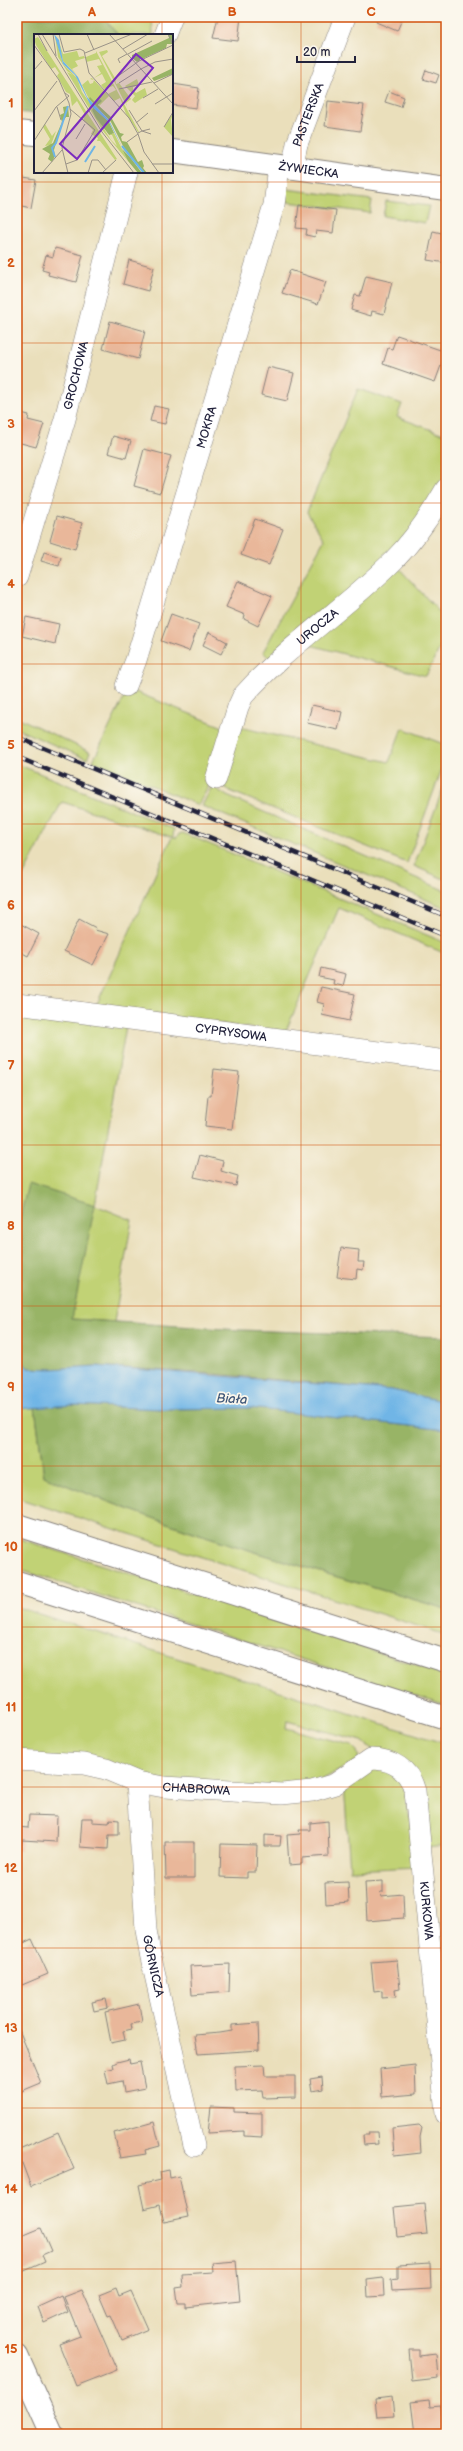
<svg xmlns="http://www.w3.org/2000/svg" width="463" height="2451" font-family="'Balsamiq Sans',sans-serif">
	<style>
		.green { fill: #c1d275; stroke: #727a58 }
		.forest { fill: #98b466; stroke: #5d6b50 }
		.water { fill: #6fb5e6; stroke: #486c90 }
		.building { fill: #e9b79a }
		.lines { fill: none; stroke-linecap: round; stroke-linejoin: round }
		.street-casing { stroke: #86807b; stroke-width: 22 }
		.secondary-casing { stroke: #86807b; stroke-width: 24 }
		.highway-casing { stroke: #86807b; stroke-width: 24 }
		.street { stroke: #fff; stroke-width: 21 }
		.secondary { stroke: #fff; stroke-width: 22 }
		.highway { stroke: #fff; stroke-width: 22 }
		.rail-casing { stroke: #22223b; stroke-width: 4.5 }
		.rail { stroke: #fbf7ec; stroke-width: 3; stroke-dasharray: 9; stroke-linecap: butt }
		.grid { fill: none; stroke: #d45411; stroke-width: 1; stroke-opacity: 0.55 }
		.labels { text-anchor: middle; stroke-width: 3.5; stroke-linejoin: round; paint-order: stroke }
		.street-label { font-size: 12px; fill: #22223b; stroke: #fbf7ec }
		.water-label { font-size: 13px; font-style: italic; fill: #3d5577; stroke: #fbf7ec }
		.inset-river { fill: none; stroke: #6fb5e6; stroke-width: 2 }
		.inset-road { fill: none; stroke: #9a9388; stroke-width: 1 }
		.view { fill: #7b2cbf; fill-opacity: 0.15; stroke: #7b2cbf; stroke-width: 2 }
		.inset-edge { fill: none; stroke: #22223b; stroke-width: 2 }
		.neatline { fill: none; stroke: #d45411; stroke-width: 1.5 }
		.grid-label { font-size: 13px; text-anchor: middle; font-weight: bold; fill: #d45411 }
	</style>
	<rect width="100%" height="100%" fill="#fbf7ec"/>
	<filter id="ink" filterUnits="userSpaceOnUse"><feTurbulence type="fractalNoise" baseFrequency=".025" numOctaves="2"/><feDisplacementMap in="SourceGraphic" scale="8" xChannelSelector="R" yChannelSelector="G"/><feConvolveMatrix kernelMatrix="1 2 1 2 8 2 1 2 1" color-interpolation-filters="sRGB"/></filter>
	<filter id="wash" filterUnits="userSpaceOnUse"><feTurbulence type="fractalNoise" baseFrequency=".012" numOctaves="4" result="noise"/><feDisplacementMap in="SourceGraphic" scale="16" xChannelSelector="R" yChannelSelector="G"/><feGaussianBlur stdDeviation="0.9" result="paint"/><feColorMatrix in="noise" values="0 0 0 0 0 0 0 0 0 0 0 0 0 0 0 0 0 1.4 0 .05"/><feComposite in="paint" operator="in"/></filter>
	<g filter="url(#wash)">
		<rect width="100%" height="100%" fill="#eadfbb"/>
		<g class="green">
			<path d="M107 17H152L153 35H118L107 22Z"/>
			<path d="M286 189 372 200 370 213 281 201Z"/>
			<path d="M386 201 429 206 425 223 383 216Z"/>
			<path d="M358 389 402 404 397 417 446 435V480L412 534 273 662 263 652 324 540 307 512Z"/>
			<path d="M396 565 443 616H446V642L443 641 426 676 303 643Z"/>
			<path d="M128 689 228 729 212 781 198 805 93 761Z"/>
			<path d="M17 717 90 752 87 759 17 729Z"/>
			<path d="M235 726 389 762 402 728 446 745V758L407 863 230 791 221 784Z"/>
			<path d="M17 764 174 829 173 837 176 838 179 834 183 833 446 943V954L339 908 285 1033 96 1006 172 837 62 802 17 887Z"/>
			<path d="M446 780V880L414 866Z"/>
			<path d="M212 786 227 796 446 891V908L202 806Z"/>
			<path d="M17 1013 126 1026 95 1205 132 1220 114 1322 72 1319 29 1184 17 1230Z"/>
			<path d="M35 1407 44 1476C174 1531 311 1569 446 1609V1635L17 1498V1409Z"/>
			<path d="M17 1538 446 1674V1705L17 1569Z"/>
			<path d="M17 1607 446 1744V1846L426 1848 422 1790 362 1741 287 1721 286 1728 351 1745 357 1751 359 1759 311 1786 195 1787 17 1754Z"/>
			<path d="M379 1765 403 1779 418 1867 350 1870 344 1784Z"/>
		</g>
		<g class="forest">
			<path d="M17 17H107V22L118 35H35V114L17 112Z"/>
			<path d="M28 1184 95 1205 72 1319 240 1330 446 1337V1402L392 1390 214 1374 96 1366 51 1369 28 1368 17 1356V1230Z"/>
			<path d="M74 1405 161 1409 250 1408 446 1430V1609C311 1569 174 1531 44 1476L35 1407Z"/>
		</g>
		<path class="water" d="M17 1356 28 1368 51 1369 96 1366 392 1390 446 1402V1430L250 1408 161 1409 74 1405 17 1409Z"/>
		<g id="blocks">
			<g class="building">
				<path d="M218 17H241L238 41 213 38Z"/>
				<path d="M378 17H403L397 31 376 22Z"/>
				<path d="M426 70 439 75 436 83 423 79Z"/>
				<path d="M173 84 199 88 196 108 172 105Z"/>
				<path d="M389 91 404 97 401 107 385 102Z"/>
				<path d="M328 101 364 105 360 131 325 126Z"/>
				<path d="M17 177 36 180 31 208 17 205Z"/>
				<path d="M299 205 336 210 333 233 316 231 315 237 306 235 307 229 296 228Z"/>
				<path d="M433 231 446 234V263L427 260Z"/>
				<path d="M55 248 83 255 76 282 48 275 49 272 42 270 46 255 53 257Z"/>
				<path d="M129 260 154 267 148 291 123 284Z"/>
				<path d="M290 270 326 282 318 304 282 293Z"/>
				<path d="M366 276 392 282 384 314 372 311 371 316 351 310 355 295 360 296Z"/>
				<path d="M110 321 145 331 138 359 103 349Z"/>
				<path d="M397 335 446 352 435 382 383 364 388 348 392 349Z"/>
				<path d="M268 367 294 373 287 401 261 395Z"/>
				<path d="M154 406 169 409 165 424 150 421Z"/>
				<path d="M17 412 29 415 28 420 44 424 36 447 17 442Z"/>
				<path d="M113 436 131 441 126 458 108 453Z"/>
				<path d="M144 449 171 456 160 493 134 486Z"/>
				<path d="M57 516 82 523 75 549 50 541Z"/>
				<path d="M255 519 283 529 269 565 241 555Z"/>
				<path d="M44 552 61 557 59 566 41 561Z"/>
				<path d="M238 581 272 596 258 626 244 619 245 615 226 607Z"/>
				<path d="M171 614 199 624 189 651 161 641Z"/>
				<path d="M26 617 59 624 55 644 22 636Z"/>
				<path d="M209 632 227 642 221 654 203 645Z"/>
				<path d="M312 705 342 712 338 730 307 723Z"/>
				<path d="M79 919 96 928 95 930 109 934 93 965 64 951Z"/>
				<path d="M17 922 39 934 28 956 17 950Z"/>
				<path d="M321 968 346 974 343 986 333 984 334 980 319 977Z"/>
				<path d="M321 987 355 994 349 1021 322 1015 324 1004 317 1002Z"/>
				<path d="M214 1069 239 1072 232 1129 205 1126 208 1096H211Z"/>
				<path d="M200 1155 223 1161 221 1171 238 1176 236 1186 194 1177Z"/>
				<path d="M341 1248 359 1250 358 1262H364L363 1270 357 1269 356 1279 337 1277Z"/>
				<path d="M29 1815 57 1816 56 1842 22 1840 21 1851H17V1827L28 1828Z"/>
				<path d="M82 1818H92V1822L109 1823 110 1819 119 1820V1835H109L108 1849 80 1847Z"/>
				<path d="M328 1821 329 1856 302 1858V1864L289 1865 287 1835 300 1834 299 1830H310V1823Z"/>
				<path d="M265 1835 281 1836 280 1846H265Z"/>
				<path d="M165 1842H194V1878H166Z"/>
				<path d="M221 1844 257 1845 256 1872H247V1878L220 1877Z"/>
				<path d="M383 1881V1892H380L381 1896 403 1894 404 1918 367 1921 365 1882Z"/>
				<path d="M348 1882 349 1902 326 1904 325 1883Z"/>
				<path d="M32 1939 48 1974 22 1985 17 1977V1946Z"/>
				<path d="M397 1960 400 1989 395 1990 396 1997 382 1998V1991L374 1992 371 1962Z"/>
				<path d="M230 1964 229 1992 192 1995 190 1966Z"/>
				<path d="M106 1999 108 2008 94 2011 92 2002Z"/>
				<path d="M139 2004 142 2022 131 2024 132 2029 123 2031 125 2040 111 2043 105 2012Z"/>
				<path d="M258 2023 259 2050 198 2054 195 2035 220 2033 232 2031V2025Z"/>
				<path d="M17 2025 41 2083 17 2093Z"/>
				<path d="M129 2059 130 2064 140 2062 145 2088 124 2092 122 2081 108 2084 105 2070 114 2068 113 2064 117 2062Z"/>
				<path d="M264 2065 265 2076H295V2097L263 2098 262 2090 236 2091 235 2066Z"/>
				<path d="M415 2065 416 2094 382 2097 380 2069Z"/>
				<path d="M322 2077 323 2089 312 2091 310 2079Z"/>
				<path d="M211 2107 234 2108V2112L262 2113V2137L244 2136V2131L208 2133Z"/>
				<path d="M154 2122 160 2146 145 2150 146 2154 120 2158 114 2133Z"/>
				<path d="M419 2125 422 2128 420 2137 421 2153 394 2156 392 2128Z"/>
				<path d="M58 2132 74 2169 31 2187 17 2150Z"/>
				<path d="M368 2132H377L378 2144 364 2145 363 2135H369Z"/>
				<path d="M169 2170 170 2178 179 2176 188 2217 164 2222 160 2205 144 2209 139 2185 161 2180 160 2172Z"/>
				<path d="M424 2204 427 2234 397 2237 394 2207Z"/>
				<path d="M41 2228 51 2251 42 2255 45 2262 22 2272 17 2261V2238Z"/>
				<path d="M236 2261 240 2301 185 2307V2303H178L176 2288 183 2287 182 2274 213 2272 212 2263Z"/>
				<path d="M430 2263 431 2289 392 2291 391 2280 398 2279V2265Z"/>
				<path d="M383 2278 384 2296 368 2297 367 2280Z"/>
				<path d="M116 2288 119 2296 131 2291 148 2329 122 2340 111 2315 108 2316 99 2295Z"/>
				<path d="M82 2290 117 2370 76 2386 59 2344 80 2336 64 2297Z"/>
				<path d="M62 2296 68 2312 44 2323 38 2307Z"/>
				<path d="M409 2350H419V2356L436 2354 438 2378 412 2381Z"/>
				<path d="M392 2397 394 2416 377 2417 375 2399Z"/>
				<path d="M429 2400 430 2407 441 2406 444 2434H415L411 2402Z"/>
			</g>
		</g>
	</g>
	<g filter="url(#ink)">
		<use href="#blocks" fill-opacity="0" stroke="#86807b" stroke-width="1"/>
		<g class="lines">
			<g class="street-casing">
				<g id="street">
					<path d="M165 35 172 17"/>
					<path id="s1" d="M292 168 297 144 345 17"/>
					<path id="s2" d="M17 577 65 419 127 172"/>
					<path id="s3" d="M126 686 136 660 274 205 279 167"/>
					<path id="s4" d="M216 779 238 707 243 696C288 645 346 608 394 560 415 539 431 515 446 489"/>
					<path id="s5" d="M17 1004 446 1061"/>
					<path id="s6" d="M17 1760 84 1764 106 1769 137 1782 164 1787 282 1794 312 1791 335 1784 371 1759C392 1759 409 1769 415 1791L446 2114"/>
					<path id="s7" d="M137 1782 146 1930 150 1953 194 2146"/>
				</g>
			</g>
			<g class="secondary-casing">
				<g id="secondary">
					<path d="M17 132 35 134"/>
					<path id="s8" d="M172 151 446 189"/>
					<path d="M17 2356 52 2434"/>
				</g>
			</g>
			<g class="highway-casing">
				<g id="highway">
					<path d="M17 1525 446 1661"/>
					<path d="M17 1582 446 1718"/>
				</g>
			</g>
			<use href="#street" class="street"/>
			<use href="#secondary" class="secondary"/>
			<use href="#highway" class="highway"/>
			<g class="rail-casing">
				<g id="rail">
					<path d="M17 737 446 916"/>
					<path d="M17 757 446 936"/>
				</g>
			</g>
			<use href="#rail" class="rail"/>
		</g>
	</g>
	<path class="grid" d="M162 17V35M301 17V2434M162 172V2434M17 182H446M17 343H446M17 503H446M17 664H446M17 824H446M17 985H446M17 1145H446M17 1306H446M17 1466H446M17 1627H446M17 1787H446M17 1948H446M17 2108H446M17 2269H446"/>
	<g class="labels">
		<g class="street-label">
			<text dy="4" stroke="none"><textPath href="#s1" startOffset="56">PASTERSKA</textPath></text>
			<text dy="4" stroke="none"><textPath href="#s8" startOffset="138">ŻYWIECKA</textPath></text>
			<text dy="4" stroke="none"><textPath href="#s2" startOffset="210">GROCHOWA</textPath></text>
			<text dy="4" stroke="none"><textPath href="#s3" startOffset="271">MOKRA</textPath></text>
			<text dy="4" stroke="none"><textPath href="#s4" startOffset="189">UROCZA</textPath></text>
			<text dy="4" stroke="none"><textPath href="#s5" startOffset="216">CYPRYSOWA</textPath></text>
			<text dy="4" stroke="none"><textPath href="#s6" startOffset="183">CHABROWA</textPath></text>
			<text dy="4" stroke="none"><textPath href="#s6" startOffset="546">KURKOWA</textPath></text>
			<text dy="4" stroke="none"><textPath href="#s7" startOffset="185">GÓRNICZA</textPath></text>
		</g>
		<g class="water-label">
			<text transform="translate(232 1398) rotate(3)" y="5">Biała</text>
		</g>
	</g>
	<g transform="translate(34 34)">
		<rect width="139" height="139" fill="#eadfbb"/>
		<path d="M21 1 29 30 43 44 48 58 59 73 58 76 77 106 83 112 78 101H75L80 99 94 127 69 97 33 38 39 41 33 37 24 23ZM4 3 83 125 81 126 66 107H63L64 104 57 100 59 96 49 86 51 81 43 67 38 72 36 60 32 58 23 42 25 39 21 33 17 35 2 11 0 5ZM25 8 29 20 43 17 45 23 50 22 51 24 41 27 44 32 38 35 43 41 29 27ZM64 16 65 18 73 16 74 18 68 22 81 44 82 50 85 49 97 65 92 69 93 72 89 65ZM62 17 105 98H104L92 80 86 64 80 67 74 60 82 56 79 52 70 55 67 51 72 48 68 40 60 44 67 39 63 32 68 31 65 25 52 28V23L62 19ZM58 44 75 62 65 72 66 65 61 68 55 65 48 51 54 46 56 50 59 49 60 46 56 45ZM103 45 105 51 99 53V56L102 59 111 54 113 61 101 69 98 66 101 62 91 52ZM139 79 137 86 139 103 130 93ZM11 90 18 102 22 97 17 111 11 112 16 105 9 93Z" fill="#c1d275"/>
		<path d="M134 0H139V10H133L132 14 108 25 106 23V26L103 28 98 24V21L135 4ZM139 34V40L120 47 118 44ZM56 63 61 68 66 65 68 67 64 71 77 83 86 99 90 100 87 103 88 107 93 108 104 128 108 126 110 132 109 134 113 139H111L90 114 77 88 55 65ZM34 72 35 83H32L28 89 20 116 21 122 18 128 14 125 16 120 8 115 19 109 28 88 26 81 30 79 29 73ZM59 73 75 88 80 99 75 101 79 106 62 84 58 76ZM88 115 96 123 108 139H104L94 127Z" fill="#98b466"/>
		<path d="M20 0 25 6 29 27 44 43 53 63 75 86 89 115 75 88 57 72 41 41 29 30Z" fill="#6fb5e6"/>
		<path class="inset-river" d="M88 112 110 139M21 123 18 114 22 109 34 72M51 128 61 112"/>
		<path class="inset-road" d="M4 0 13 17M8 0 68 98 100 139M19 0 22 22M25 0 30 18 46 15 50 17 55 39 95 84 104 100 110 118 125 139M53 0 60 16M75 0 139 70M134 0 139 11M0 11 25 46 35 69 37 80 28 114 34 139M89 15 114 0M51 19 98 0M94 20 118 7M86 29 84 25 93 20M107 35 121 28 139 25M0 36 8 27M80 45 105 27 139 11M85 49 107 35M120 49 139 40M85 55 118 48M109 64 124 55M121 70 139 59M23 73 27 86M36 75 61 96M95 76 108 97 104 99M0 77 23 47M102 89 114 79M130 93 139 78M116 95 108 97 117 100M42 105 51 90M0 107 22 73 35 62 31 59M93 108 104 100M32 130 43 126 61 96M118 130H139M8 139 28 116M54 139 58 126H64L72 136M68 139 82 126"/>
		<path class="view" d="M102 20 119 34 43 125 26 110Z"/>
		<rect width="139" height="139" class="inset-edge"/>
	</g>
	<rect width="463" height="2451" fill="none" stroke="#fbf7ec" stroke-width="44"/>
	<path d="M297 56v6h58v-6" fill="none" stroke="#22223b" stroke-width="2"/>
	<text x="303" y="56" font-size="12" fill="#22223b" stroke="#fbf7ec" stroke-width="3" paint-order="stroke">20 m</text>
	<rect x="22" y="22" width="419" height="2407" class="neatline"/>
	<g class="grid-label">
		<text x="92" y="16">A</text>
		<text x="232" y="16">B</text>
		<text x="371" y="16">C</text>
		<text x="11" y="107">1</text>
		<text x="11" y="267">2</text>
		<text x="11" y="428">3</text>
		<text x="11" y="588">4</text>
		<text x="11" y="749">5</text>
		<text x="11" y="909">6</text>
		<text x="11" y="1070">7</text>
		<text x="11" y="1230">8</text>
		<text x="11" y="1391">9</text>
		<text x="11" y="1551">10</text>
		<text x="11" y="1711">11</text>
		<text x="11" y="1872">12</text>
		<text x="11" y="2032">13</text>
		<text x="11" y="2193">14</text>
		<text x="11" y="2353">15</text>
	</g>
</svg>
